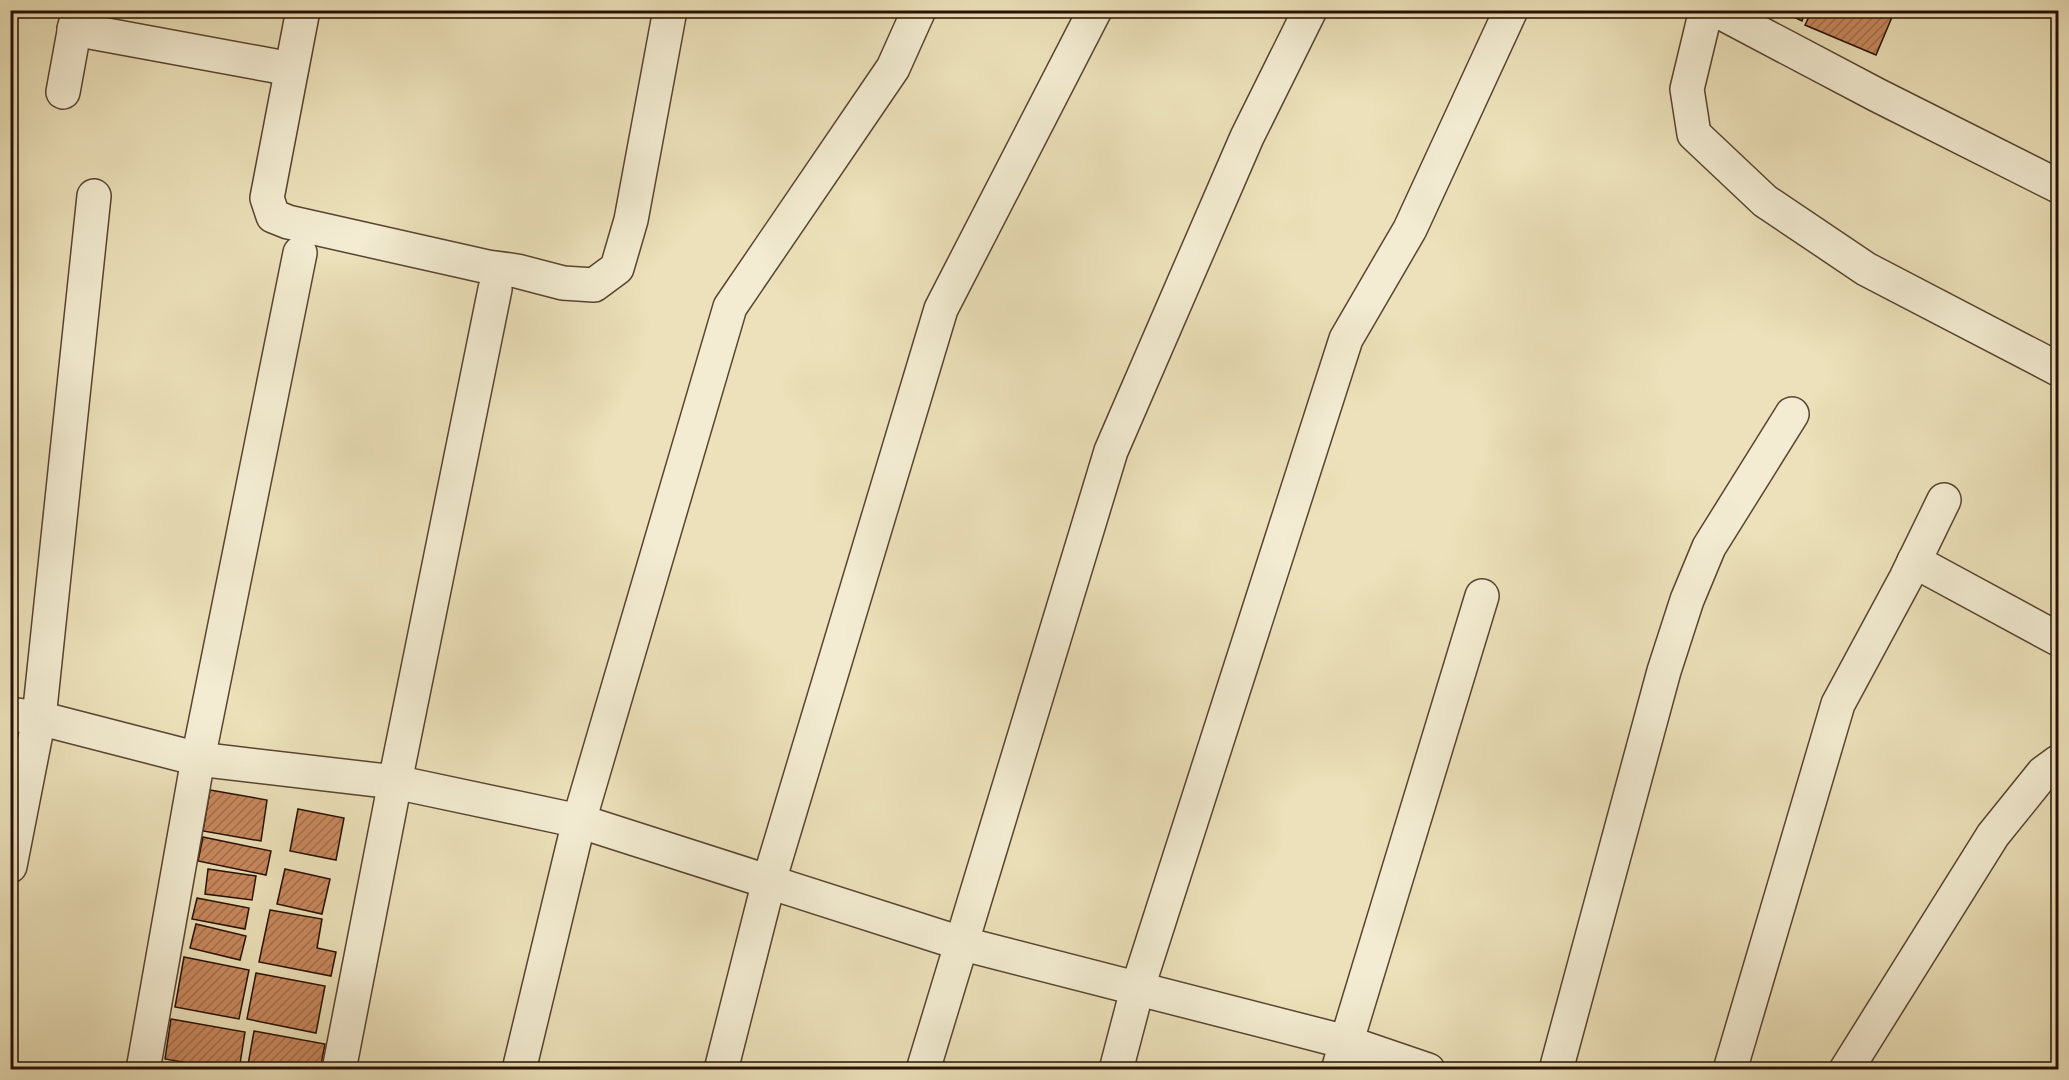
<svg xmlns="http://www.w3.org/2000/svg" width="2069" height="1080" font-family="'Gentium Book Plus',serif">
	<style>
		.building { fill: url(#building-hatch); stroke: #271002; stroke-width: 1.5 }
		.lines { fill: none; stroke-linecap: round; stroke-linejoin: round }
		.minor-casing { stroke: #584430; stroke-width: 36 }
		.minor { stroke: #f3ecd2; stroke-width: 33 }
	</style>
	<defs>
		<pattern id="building-hatch" width="6" height="6" patternUnits="userSpaceOnUse" patternTransform="scale(1.5)"><rect width="6" height="6" fill="#c9895f"/><path d="M-1 1l2-2M0 6l6-6M5 7l2-2" fill="none" stroke="#a36f4c"/></pattern>
	</defs>
	<rect width="100%" height="100%" fill="#ece1ba"/>
	<filter id="stains"><feTurbulence type="fractalNoise" baseFrequency=".00333" numOctaves="4"/><feColorMatrix values="0 0 0 0 .2 0 0 0 0 .09 0 0 0 0 .02 0 0 0 .5 -.17"/></filter>
	<radialGradient id="worn" r=".72"><stop offset=".6" stop-color="#630" stop-opacity="0"/><stop offset="1" stop-color="#630" stop-opacity=".3"/></radialGradient>
	<g class="building">
		<path d="M1779 10H1806L1802 21Z"/>
		<path d="M1812 10H1895L1876 55 1805 25Z"/>
		<path d="M210 790 267 800 261 841 203 831Z"/>
		<path d="M298 809 344 818 336 860 290 851Z"/>
		<path d="M203 837 271 851 266 875 198 861Z"/>
		<path d="M208 869 256 876 252 900 205 894Z"/>
		<path d="M285 869 330 879 322 914 277 904Z"/>
		<path d="M197 898 249 908 245 929 192 919Z"/>
		<path d="M270 910 322 919 317 948 336 952 331 976 259 962Z"/>
		<path d="M196 924 246 936 240 960 190 948Z"/>
		<path d="M184 957 249 970 239 1019 175 1007Z"/>
		<path d="M256 973 325 986 316 1033 247 1019Z"/>
		<path d="M171 1019 245 1032 239 1070H227L165 1059Z"/>
		<path d="M254 1031 325 1044 320 1070H247Z"/>
		<path d="M156 1064 190 1070H155Z"/>
	</g>
	<g class="lines">
		<g class="minor-casing">
			<g id="minor">
				<path d="M303 10 267 198 273 216 288 222 488 267 517 271 563 283 594 285 617 268 631 220 670 10"/>
				<path d="M1706 10 1687 89 1694 134 1765 201 1866 269 2058 369"/>
				<path d="M1716 10 1877 95 2058 186"/>
				<path d="M74 29 275 66"/>
				<path d="M63 92 78 10"/>
				<path d="M1914 561 2058 639"/>
				<path d="M10 714 39 718 198 759 395 782 579 821 960 943 1346 1042 1428 1070"/>
				<path d="M10 866 39 718 94 196"/>
				<path d="M143 1070 198 759 300 253"/>
				<path d="M339 1070 395 782 495 289"/>
				<path d="M519 1070 579 821 730 307 893 68 919 10"/>
				<path d="M721 1070 769 881 941 309 1095 10"/>
				<path d="M923 1070 1111 451 1247 137 1310 10"/>
				<path d="M1116 1070 1137 990 1346 339 1410 229 1511 10"/>
				<path d="M1338 1070 1482 596"/>
				<path d="M1556 1070 1664 671 1687 600 1709 547 1792 414"/>
				<path d="M1730 1070 1838 704 1906 578 1944 500"/>
				<path d="M1846 1070 1993 835 2043 773 2058 762"/>
			</g>
		</g>
		<use href="#minor" class="minor"/>
	</g>
	<rect width="2069" height="1080" fill="none" stroke="#ece1ba" stroke-width="36"/>
	<rect x="12" y="12" width="2045" height="1056" fill="none" stroke="#271002" stroke-width="3"/>
	<rect x="18" y="18" width="2033" height="1044" fill="none" stroke="#271002" stroke-width="1.5"/>
	<rect width="100%" height="100%" filter="url(#stains)"/>
	<rect width="100%" height="100%" fill="url(#worn)"/>
</svg>
